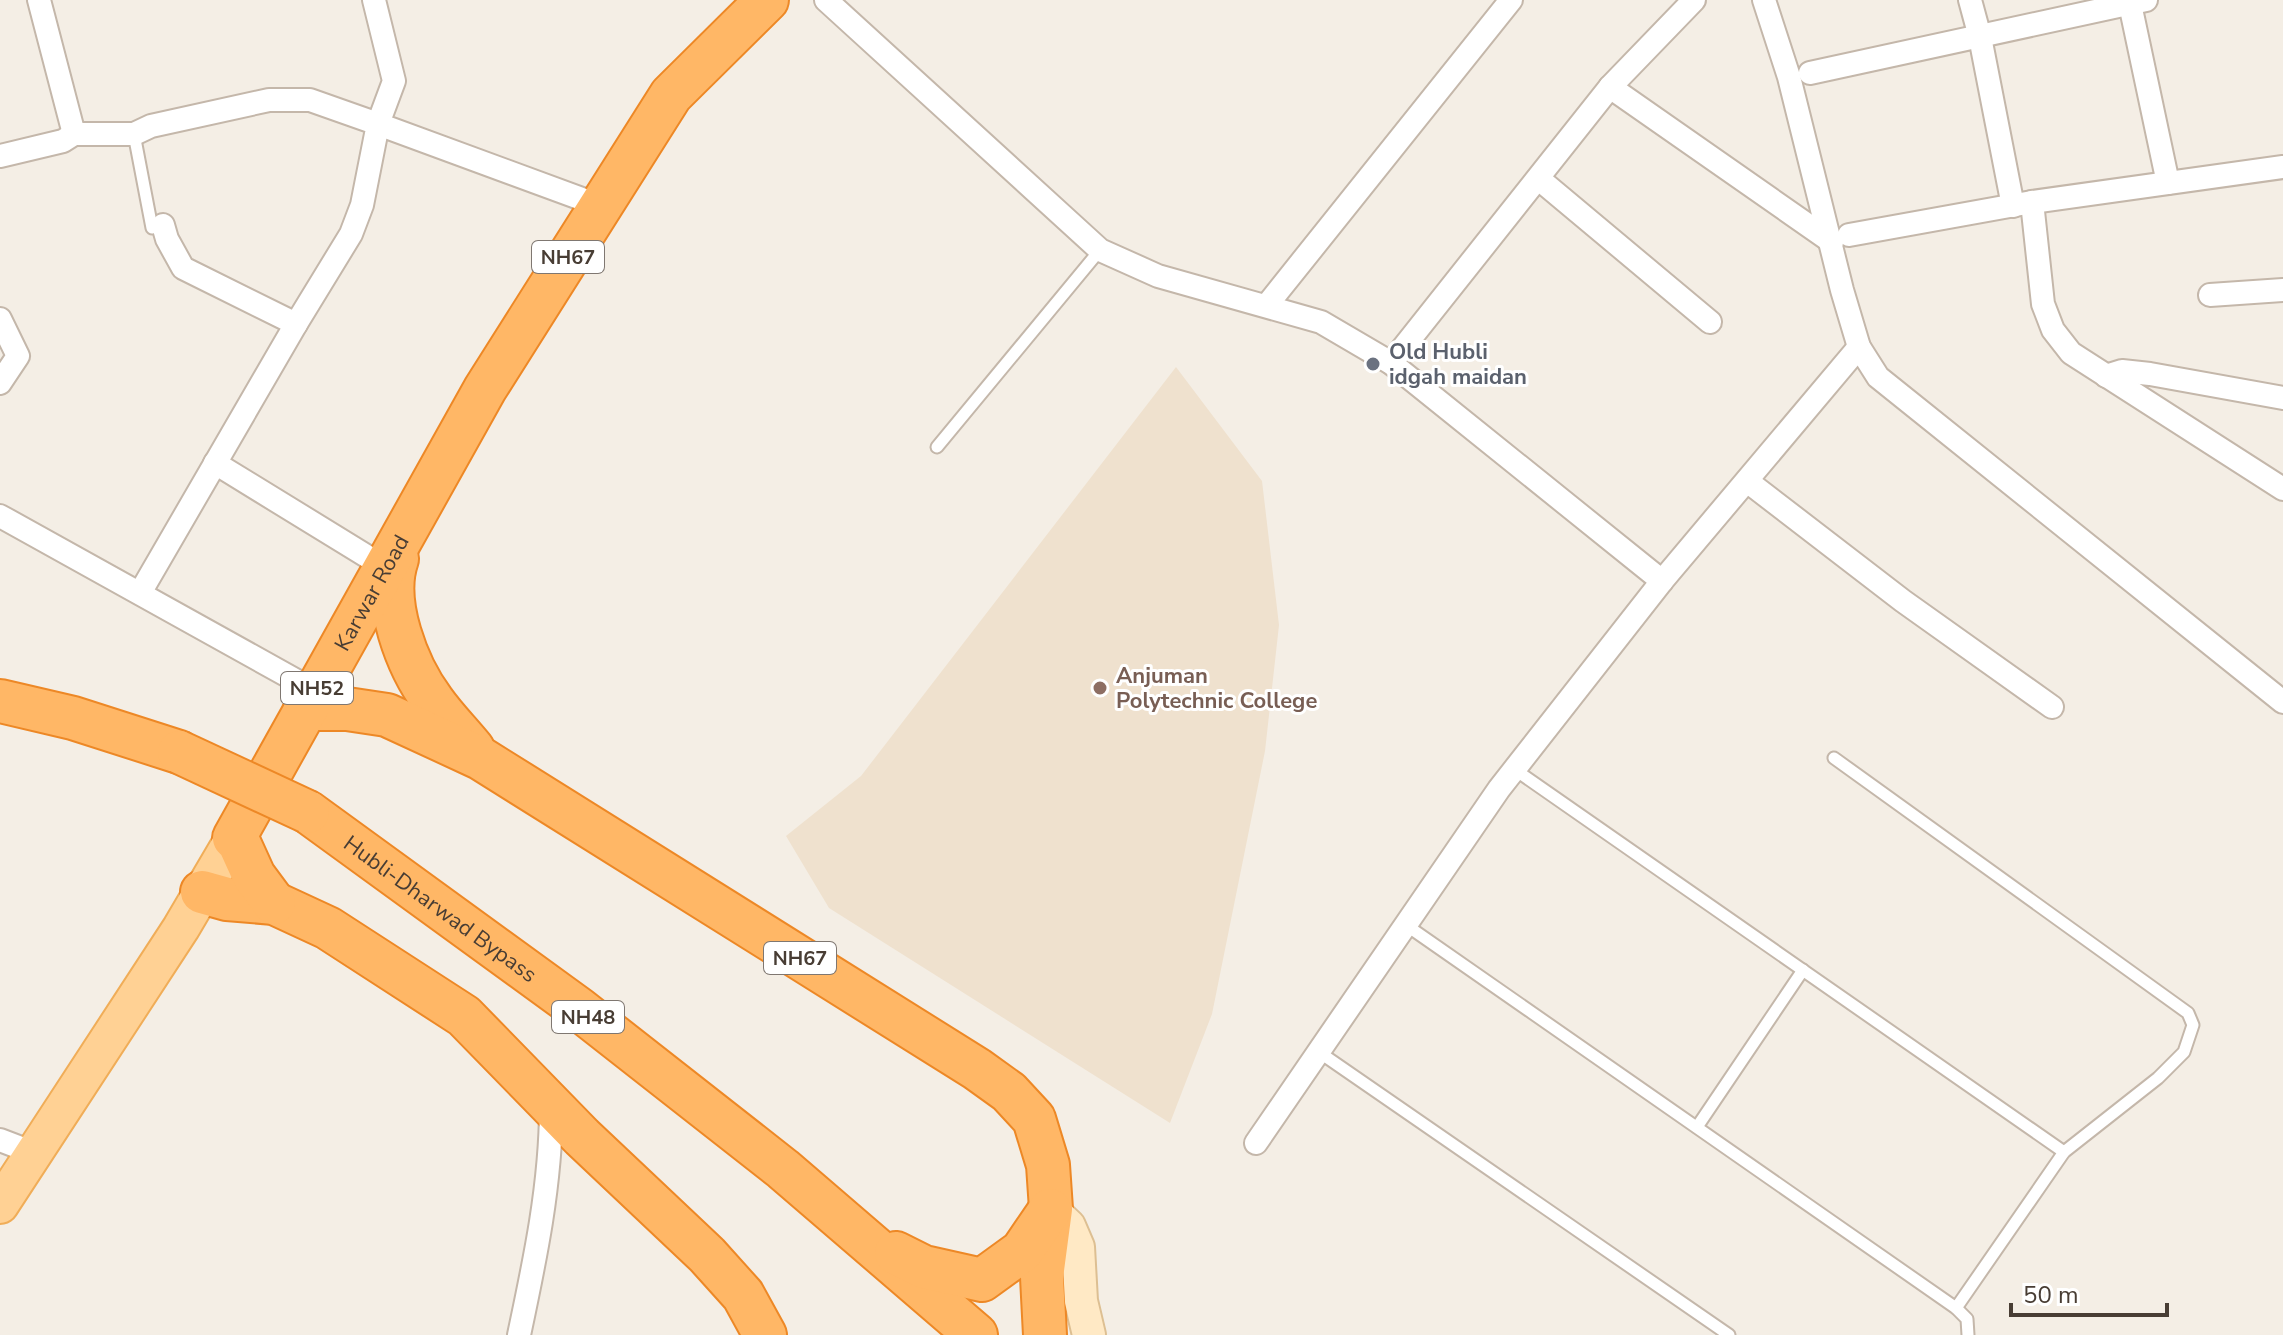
<svg xmlns="http://www.w3.org/2000/svg" width="2283" height="1335" font-family="'Nunito Sans',sans-serif">
	<style>
		.education { fill: #efe1ce }
		.lines { fill: none; stroke-linecap: round; stroke-linejoin: round }
		.lane-casing { stroke: #c4b7aa; stroke-width: 15 }
		.street-casing { stroke: #c4b7aa; stroke-width: 26 }
		.secondary-casing { stroke: #ddbf92; stroke-width: 36 }
		.primary-casing { stroke: #f0ad58; stroke-width: 40 }
		.highway-casing { stroke: #ed8826; stroke-width: 46 }
		.lane { stroke: #fff; stroke-width: 11 }
		.street { stroke: #fff; stroke-width: 22 }
		.secondary { stroke: #ffe9c5; stroke-width: 32 }
		.primary { stroke: #ffd194; stroke-width: 36 }
		.highway { stroke: #ffb766; stroke-width: 42 }
		.highway-bridge-casing { stroke: #ed8826; stroke-width: 46; stroke-linecap: butt }
		.highway-bridge { stroke: #ffb766; stroke-width: 42 }
		.worship-dot { fill: #6b7280; stroke: #fff; stroke-width: 3 }
		.education-dot { fill: #8d6e63; stroke: #fff; stroke-width: 3 }
		.labels { text-anchor: middle; stroke-width: 6; stroke-linejoin: round; paint-order: stroke }
		.shield { fill: #fff; stroke: #7f7771; stroke-width: 2 }
		.shield-label { font-size: 20px; font-weight: bold; fill: #483d34 }
		.worship-label { font-size: 22px; font-weight: bold; fill: #5b616d; stroke: #fff; text-anchor: start }
		.street-label { font-size: 22px; fill: #483d34; stroke: #fff }
		.education-label { font-size: 22px; font-weight: bold; fill: #785e54; stroke: #fff; text-anchor: start }
	</style>
	<rect width="100%" height="100%" fill="#f4eee5"/>
	<path class="education" d="M1176 367 1262 481 1279 625 1265 751 1212 1014 1170 1123 829 908 786 836 861 776Z"/>
	<g class="lines">
		<g class="lane-casing">
			<g id="lane">
				<path d="M134 134 152 228"/>
				<path d="M937 447 1100 250"/>
				<path d="M1834 758 2188 1013 2193 1025 2184 1052 2158 1078 2064 1152 1956 1308"/>
				<path d="M1514 769 2064 1152"/>
				<path d="M1406 925 1956 1308 1967 1319 1968 1335"/>
				<path d="M1319 1052 1729 1335"/>
				<path d="M1697 1127 1803 970"/>
			</g>
		</g>
		<g class="street-casing">
			<g id="street">
				<path d="M39 0 74 134"/>
				<path d="M374 0 394 81 378 124 601 206"/>
				<path d="M826 0 1100 250 1158 276 1321 322 1391 363 1662 581"/>
				<path d="M1764 0 1789 77 1842 290 1859 347 1878 377 2283 702"/>
				<path d="M1970 0 1980 37 2013 206"/>
				<path d="M2130 4 2168 183"/>
				<path d="M1810 73 2146 0"/>
				<path d="M1610 87 1832 242"/>
				<path d="M0 156 63 141 74 134H134L151 126 269 100H310L378 124 362 205 351 234 296 324 140 593"/>
				<path d="M1539 179 1710 322"/>
				<path d="M2032 202 2043 304 2053 330 2071 353 2283 489"/>
				<path d="M163 225 167 239 183 268 296 324"/>
				<path d="M1849 235 2032 202 2283 167"/>
				<path d="M2210 295 2283 290"/>
				<path d="M1267 305 1511 0"/>
				<path d="M0 319 18 356 0 383"/>
				<path d="M1391 363 1610 87 1694 0"/>
				<path d="M2106 376 2122 371 2150 374 2283 398"/>
				<path d="M215 463 386 568"/>
				<path d="M1747 481 1903 601 2052 707"/>
				<path d="M0 516 315 691"/>
				<path d="M0 1140 34 1153"/>
				<path d="M1256 1143 1499 789 1662 581 1859 347"/>
				<path d="M519 1335C535 1260 551 1184 551 1107"/>
			</g>
		</g>
		<g class="secondary-casing">
			<path id="secondary" d="M1051 1209 1069 1226 1078 1247 1081 1301 1089 1335"/>
		</g>
		<g class="primary-casing">
			<path id="primary" d="M0 1205 181 928 234 838"/>
		</g>
		<g class="highway-casing">
			<g id="highway">
				<path d="M397 559C382 602 407 666 433 701 445 718 460 733 473 749"/>
				<path d="M0 701 73 718 179 752"/>
				<path d="M305 709H347L387 715 480 758 977 1069 1009 1092 1034 1119 1048 1165 1051 1209 1042 1277 1045 1335"/>
				<path id="s1" d="M308 812 579 1009 783 1169 976 1335"/>
				<path d="M202 892 227 899 274 903 328 928 464 1016 582 1137 707 1255 743 1295 765 1335"/>
				<path id="s2" d="M274 903 254 876 239 843 234 838 485 389 671 95 767 0"/>
				<path d="M896 1253 924 1267 982 1280 1022 1251 1050 1210"/>
			</g>
		</g>
		<use href="#lane" class="lane"/>
		<use href="#street" class="street"/>
		<use href="#secondary" class="secondary"/>
		<use href="#primary" class="primary"/>
		<use href="#highway" class="highway"/>
		<g class="highway-bridge-casing">
			<path id="highway-bridge" d="M179 752 308 812"/>
		</g>
		<use href="#highway-bridge" class="highway-bridge"/>
	</g>
	<circle class="worship-dot" cx="1373" cy="364" r="8"/>
	<circle class="education-dot" cx="1100" cy="688" r="8"/>
	<g class="labels">
		<g class="shield">
			<rect x="532" y="241" width="72" height="32" rx="6"/>
			<rect x="281" y="672" width="72" height="32" rx="6"/>
			<rect x="764" y="942" width="72" height="32" rx="6"/>
			<rect x="552" y="1001" width="72" height="32" rx="6"/>
		</g>
		<g class="shield-label">
			<text x="568" y="264">NH67</text>
			<text x="317" y="695">NH52</text>
			<text x="800" y="965">NH67</text>
			<text x="588" y="1024">NH48</text>
		</g>
		<g class="worship-label">
			<text x="1389" y="359">Old Hubli<tspan x="1389" dy="25">idgah maidan</tspan></text>
		</g>
		<g class="street-label">
			<text dy="8" stroke="none"><textPath href="#s2" startOffset="358">Karwar Road</textPath></text>
			<text dy="8" stroke="none"><textPath href="#s1" startOffset="164">Hubli-Dharwad Bypass</textPath></text>
		</g>
		<g class="education-label">
			<text x="1116" y="683">Anjuman<tspan x="1116" dy="25">Polytechnic College</tspan></text>
		</g>
	</g>
	<path d="M2011 1303v12h156v-12" fill="none" stroke="#483d34" stroke-width="4"/>
	<text x="2023" y="1303" font-size="24" fill="#483d34" stroke="#ffffff" stroke-width="6" paint-order="stroke">50 m</text>
</svg>
